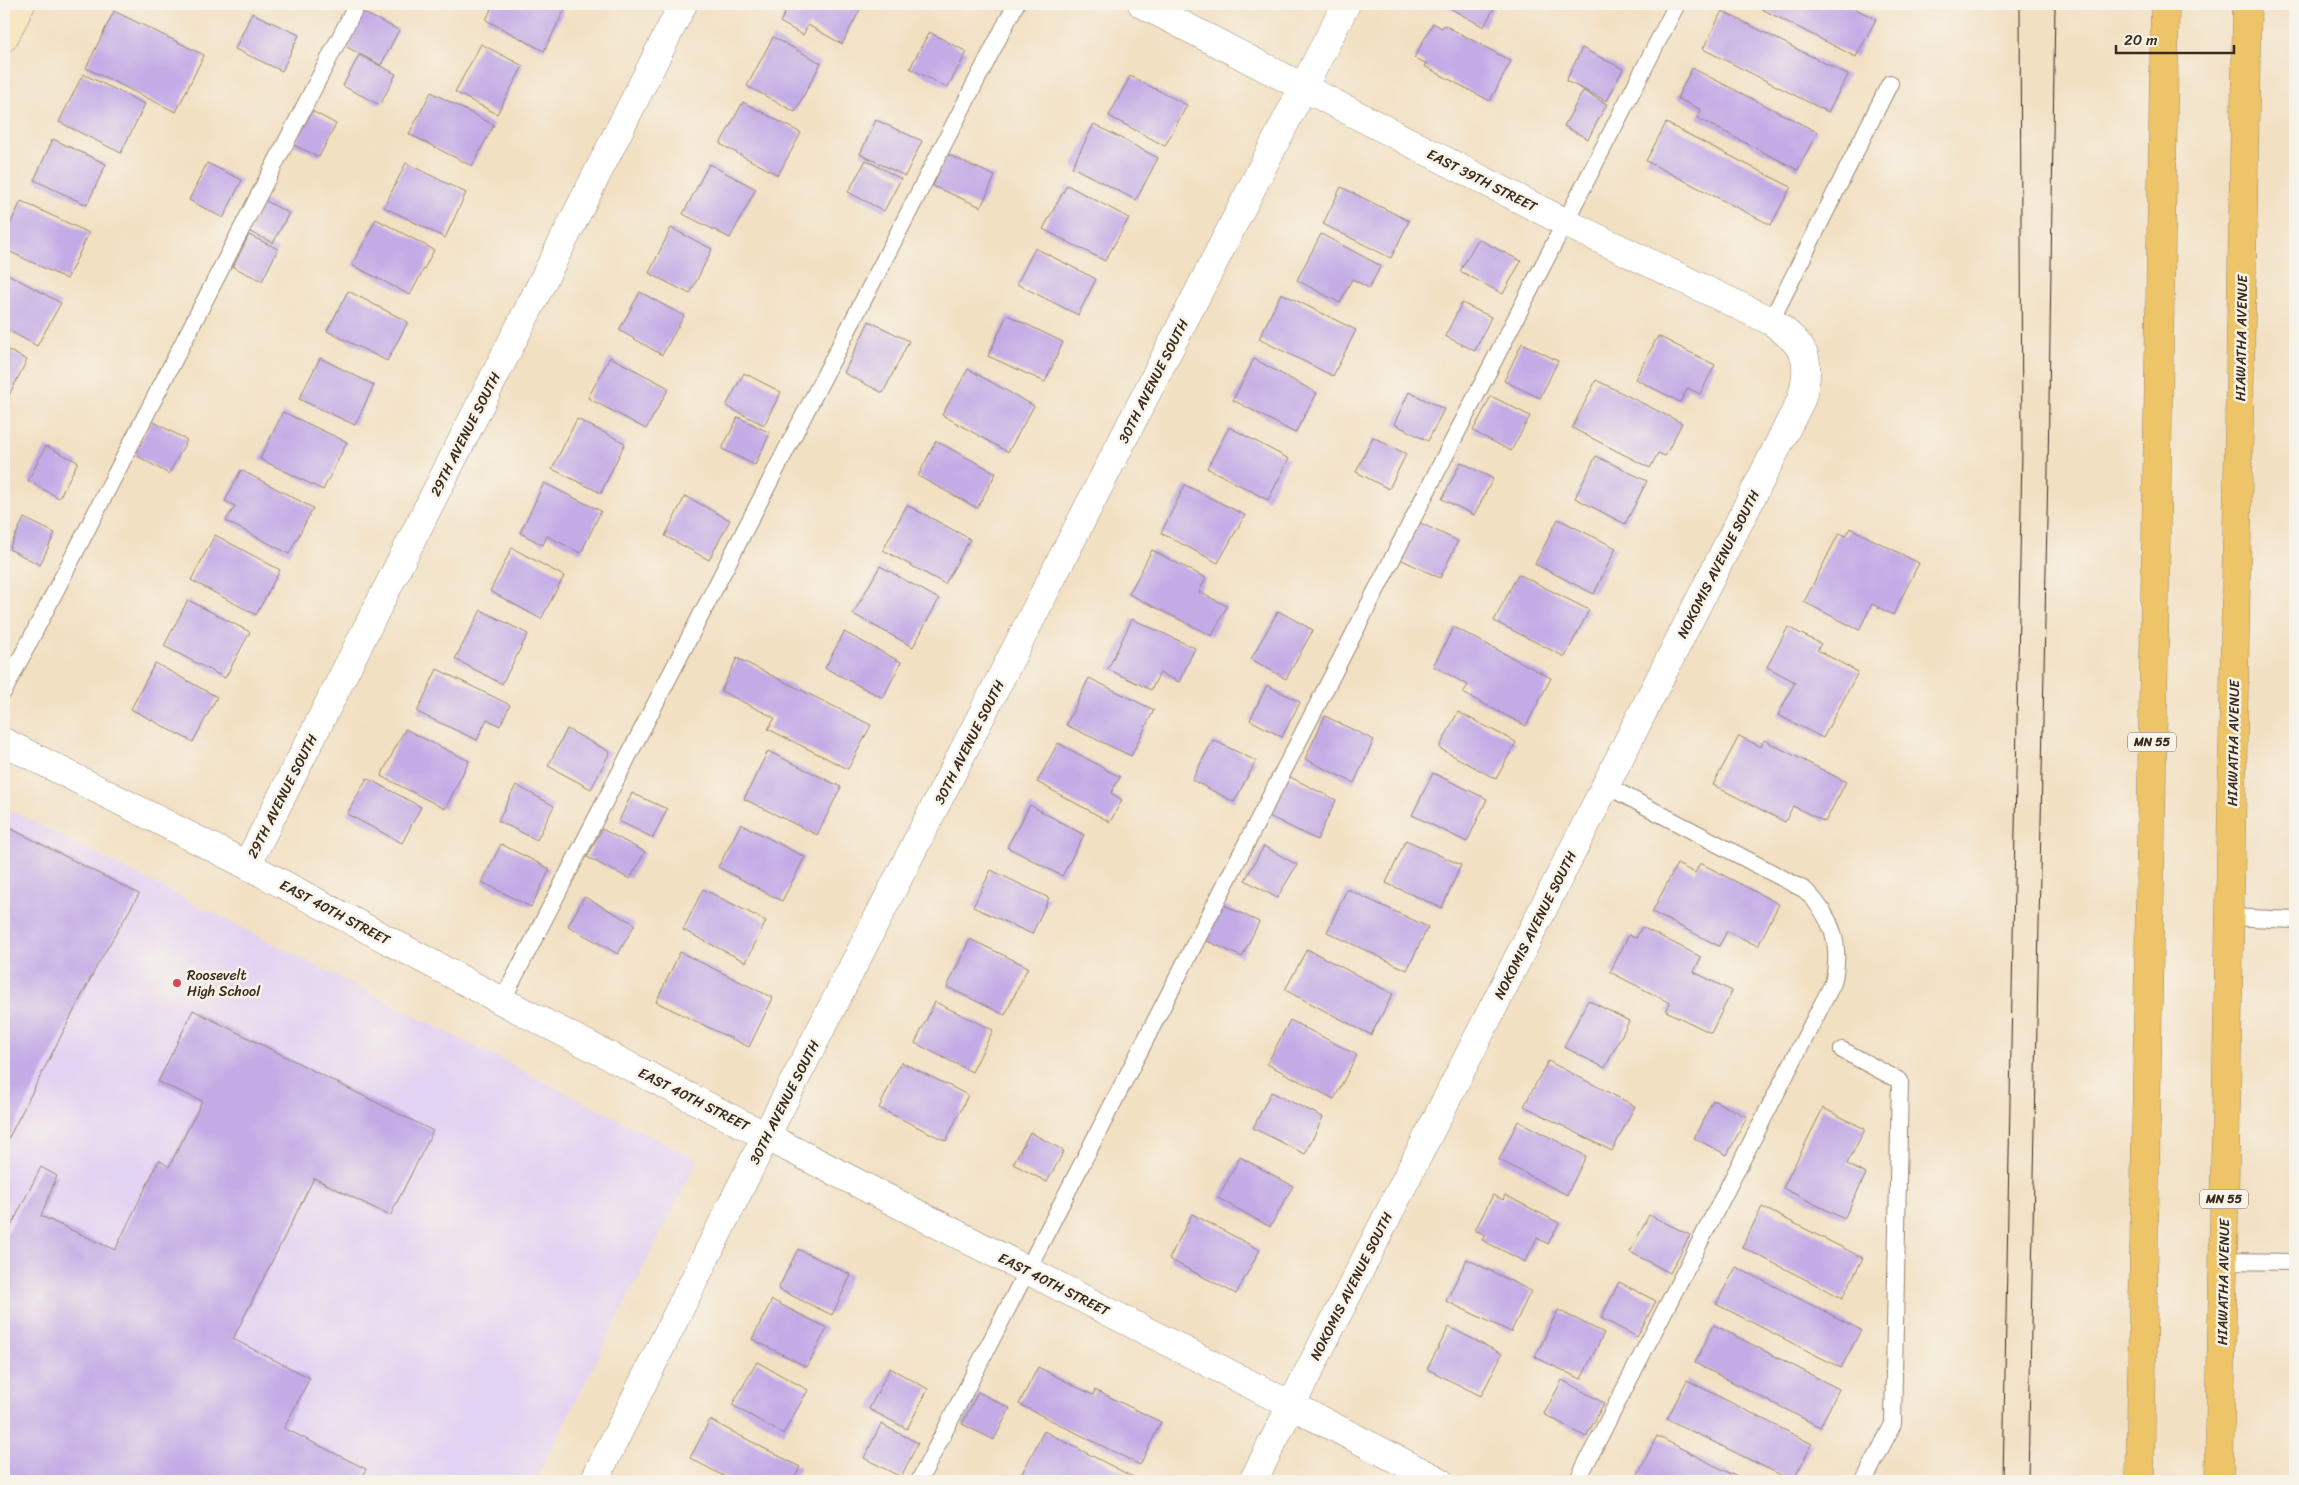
<svg xmlns="http://www.w3.org/2000/svg" width="2299" height="1485" font-family="Sriracha,sans-serif">
	<style>
		.built { fill: #e3d3f2 }
		.building { fill: #c3ace6 }
		.lines { fill: none; stroke-linecap: round; stroke-linejoin: round }
		.lane-casing { stroke: #968570; stroke-width: 18 }
		.street-casing { stroke: #968570; stroke-width: 29 }
		.secondary-casing { stroke: #968570; stroke-width: 29 }
		.highway-casing { stroke: #968570; stroke-width: 29 }
		.lane { stroke: #fff; stroke-width: 16 }
		.street { stroke: #fff; stroke-width: 28 }
		.secondary { stroke: #f8e7c3; stroke-width: 28 }
		.highway { stroke: #eec469; stroke-width: 28 }
		.tram { stroke: #3b2a1e; stroke-width: 1 }
		.poi-dot { fill: #d1495b; stroke: #f7f3e8; stroke-width: 2 }
		.labels { text-anchor: middle; stroke-width: 5; stroke-linejoin: round; paint-order: stroke }
		.shield { fill: #f7f3e8; stroke: #73665b; stroke-width: 1 }
		.shield-label { font-size: 12px; font-weight: bold; fill: #3b2a1e }
		.street-label { font-size: 14px; fill: #3b2a1e; stroke: #f7f3e8 }
		.poi-label { font-size: 14px; fill: #3b2a1e; stroke: #f7f3e8; text-anchor: start }
	</style>
	<rect width="100%" height="100%" fill="#f7f3e8"/>
	<filter id="ink" filterUnits="userSpaceOnUse"><feTurbulence type="fractalNoise" baseFrequency=".02" numOctaves="2"/><feDisplacementMap in="SourceGraphic" scale="10" xChannelSelector="R" yChannelSelector="G"/><feConvolveMatrix kernelMatrix="1 2 1 2 8 2 1 2 1" color-interpolation-filters="sRGB"/></filter>
	<filter id="wash" filterUnits="userSpaceOnUse"><feTurbulence type="fractalNoise" baseFrequency=".0096" numOctaves="4" result="noise"/><feDisplacementMap in="SourceGraphic" scale="20" xChannelSelector="R" yChannelSelector="G"/><feGaussianBlur stdDeviation="1.12" result="paint"/><feColorMatrix in="noise" values="0 0 0 0 0 0 0 0 0 0 0 0 0 0 0 0 0 1.4 0 .05"/><feComposite in="paint" operator="in"/></filter>
	<g filter="url(#wash)">
		<rect width="100%" height="100%" fill="#f2e0c3"/>
		<path class="built" d="M4 807 698 1160 535 1481H4Z"/>
		<g id="blocks">
			<g class="building">
				<path d="M491 4H556L565 9 544 51 486 20 493 5Z"/>
				<path d="M790 4H863L842 44 808 25 803 35 780 22Z"/>
				<path d="M1442 4H1496L1484 27Z"/>
				<path d="M1752 4H1845L1876 19 1856 57Z"/>
				<path d="M114 11 204 55 176 112 86 68Z"/>
				<path d="M360 11 399 30 381 65 343 45Z"/>
				<path d="M1722 11 1848 75 1828 112 1703 49Z"/>
				<path d="M252 13 299 35 282 71 235 49Z"/>
				<path d="M1433 23 1442 28 1444 25 1511 61 1490 101 1424 66 1426 63 1414 58Z"/>
				<path d="M929 32 967 52 947 88 910 68Z"/>
				<path d="M773 37 821 63 795 112 747 86Z"/>
				<path d="M481 44 523 66 497 114 455 92Z"/>
				<path d="M1582 48 1623 69 1607 101 1566 81Z"/>
				<path d="M359 55 396 74 380 105 343 86Z"/>
				<path d="M1692 68 1817 132 1798 170 1697 118 1701 110 1677 98Z"/>
				<path d="M83 74 145 104 121 153 59 122Z"/>
				<path d="M1130 76 1187 105 1165 146 1109 116Z"/>
				<path d="M1583 91 1607 104 1588 139 1564 126Z"/>
				<path d="M431 92 494 125 472 166 409 134Z"/>
				<path d="M743 102 801 133 778 175 720 144Z"/>
				<path d="M312 111 336 124 319 157 294 145Z"/>
				<path d="M876 120 922 141 905 176 860 154Z"/>
				<path d="M1666 123 1791 187 1771 225 1646 161Z"/>
				<path d="M1094 124 1158 158 1136 200 1072 167Z"/>
				<path d="M53 139 106 164 87 205 34 180Z"/>
				<path d="M947 154 995 176 981 207 933 186Z"/>
				<path d="M866 160 901 179 884 211 848 192Z"/>
				<path d="M207 163 242 180 223 218 189 200Z"/>
				<path d="M406 163 466 193 445 238 384 207Z"/>
				<path d="M709 164 756 189 730 238 683 214Z"/>
				<path d="M1067 185 1129 218 1105 261 1043 229Z"/>
				<path d="M1341 187 1409 221 1391 258 1323 224Z"/>
				<path d="M264 200 289 213 273 243 248 231Z"/>
				<path d="M21 201 89 233 67 279 4 249V238Z"/>
				<path d="M376 219 434 250 410 295 352 265Z"/>
				<path d="M671 228 712 249 690 294 649 273Z"/>
				<path d="M1321 234 1381 266 1369 288 1352 279 1340 303 1297 280Z"/>
				<path d="M249 235 278 249 262 281 233 267Z"/>
				<path d="M1478 239 1521 261 1503 294 1460 271Z"/>
				<path d="M1035 248 1096 279 1078 315 1017 284Z"/>
				<path d="M4 272 61 303 37 346 4 328Z"/>
				<path d="M348 291 408 322 387 361 327 331Z"/>
				<path d="M640 292 684 316 662 355 619 330Z"/>
				<path d="M1281 293 1356 330 1333 376 1259 339Z"/>
				<path d="M1462 303 1491 317 1475 351 1445 336Z"/>
				<path d="M1007 315 1063 342 1045 382 988 356Z"/>
				<path d="M869 321 909 341 883 393 844 373Z"/>
				<path d="M1658 336 1715 365 1700 394 1688 388 1680 402 1635 379Z"/>
				<path d="M1522 343 1558 361 1540 398 1504 381Z"/>
				<path d="M4 348 27 360 4 405Z"/>
				<path d="M610 357 669 388 646 429 588 398Z"/>
				<path d="M320 358 374 385 355 425 299 399Z"/>
				<path d="M1254 359 1317 393 1295 433 1233 400Z"/>
				<path d="M968 369 1034 406 1008 452 942 415Z"/>
				<path d="M744 373 781 392 764 425 726 406Z"/>
				<path d="M1596 380 1682 423 1665 456 1658 453 1650 468 1572 428Z"/>
				<path d="M1409 392 1444 409 1428 441 1394 424Z"/>
				<path d="M1491 396 1530 416 1511 451 1473 431Z"/>
				<path d="M283 412 347 442 323 490 260 459Z"/>
				<path d="M738 417 770 433 755 465 722 449Z"/>
				<path d="M577 419 625 443 601 493 552 469Z"/>
				<path d="M152 421 187 440 169 474 134 454Z"/>
				<path d="M1229 427 1289 459 1268 500 1207 468Z"/>
				<path d="M1373 437 1406 454 1389 489 1356 472Z"/>
				<path d="M936 441 996 473 977 508 918 476Z"/>
				<path d="M46 446 78 462 59 498 28 481Z"/>
				<path d="M1596 456 1647 481 1625 524 1575 498Z"/>
				<path d="M1461 462 1493 479 1474 515 1442 499Z"/>
				<path d="M241 470 313 508 289 554 226 521 235 506 225 501Z"/>
				<path d="M544 483 601 511 581 553 547 536 543 545 520 533Z"/>
				<path d="M1185 485 1245 515 1218 563 1161 533Z"/>
				<path d="M685 496 730 520 709 560 665 536Z"/>
				<path d="M907 505 970 539 945 584 883 550Z"/>
				<path d="M24 518 55 533 40 565 9 549Z"/>
				<path d="M1558 519 1616 548 1594 594 1535 564Z"/>
				<path d="M1418 522 1458 541 1440 578 1400 559Z"/>
				<path d="M1850 528 1919 563 1893 615 1872 604 1859 630 1804 602 1839 533 1846 536Z"/>
				<path d="M215 535 280 570 256 615 191 580Z"/>
				<path d="M512 548 564 576 541 619 490 591Z"/>
				<path d="M1152 550 1206 578 1199 592 1227 606 1212 636 1129 594Z"/>
				<path d="M880 566 939 599 913 647 853 614Z"/>
				<path d="M1518 574 1589 610 1565 657 1494 621Z"/>
				<path d="M188 600 250 632 225 678 164 646Z"/>
				<path d="M481 610 528 634 502 684 455 659Z"/>
				<path d="M1278 611 1313 630 1286 679 1251 659Z"/>
				<path d="M1132 619 1195 648 1179 682 1160 673 1151 690 1108 669Z"/>
				<path d="M1454 627 1551 678 1526 726 1463 693 1468 685 1433 666Z"/>
				<path d="M1788 627 1821 644 1817 650 1858 672 1823 738 1778 715 1795 682 1767 667Z"/>
				<path d="M844 632 901 662 883 698 825 668Z"/>
				<path d="M737 658 871 725 848 769 768 729 775 718 721 691Z"/>
				<path d="M155 663 217 697 193 742 131 709Z"/>
				<path d="M437 669 510 705 500 726 487 719 477 740 417 712Z"/>
				<path d="M1089 678 1154 710 1131 756 1066 725Z"/>
				<path d="M1267 685 1300 702 1282 737 1250 720Z"/>
				<path d="M1458 712 1516 742 1496 779 1439 748Z"/>
				<path d="M1325 716 1374 740 1354 783 1305 759Z"/>
				<path d="M405 729 469 761 445 809 381 776Z"/>
				<path d="M567 729 610 752 591 789 548 766Z"/>
				<path d="M1739 736 1761 747 1764 740 1846 782 1825 822 1793 806 1785 822 1713 785Z"/>
				<path d="M1213 740 1256 761 1234 802 1192 780Z"/>
				<path d="M1058 743 1120 777 1111 793 1122 800 1110 822 1037 782Z"/>
				<path d="M768 751 841 787 817 835 744 799Z"/>
				<path d="M1433 773 1487 799 1467 842 1412 815Z"/>
				<path d="M1288 776 1336 800 1317 840 1269 816Z"/>
				<path d="M367 778 421 807 402 843 347 814Z"/>
				<path d="M516 785 554 806 537 840 498 821Z"/>
				<path d="M632 793 667 809 653 838 619 821Z"/>
				<path d="M1030 805 1084 835 1062 876 1007 847Z"/>
				<path d="M741 824 805 857 782 901 718 867Z"/>
				<path d="M4 825 139 894 98 964 4 1147Z"/>
				<path d="M602 829 645 852 630 879 587 857Z"/>
				<path d="M1406 840 1461 865 1442 908 1386 883Z"/>
				<path d="M501 844 550 869 531 907 482 882Z"/>
				<path d="M1264 846 1297 865 1277 898 1245 880Z"/>
				<path d="M1700 863 1779 904 1758 946 1727 931 1719 946 1652 912 1677 864 1695 873Z"/>
				<path d="M991 870 1049 898 1032 934 973 907Z"/>
				<path d="M703 889 766 921 746 962 683 930Z"/>
				<path d="M1347 889 1428 927 1407 970 1327 932Z"/>
				<path d="M584 897 635 924 618 954 568 926Z"/>
				<path d="M1222 904 1259 922 1242 957 1205 940Z"/>
				<path d="M1642 927 1701 957 1694 972 1732 991 1711 1033 1666 1011 1670 1003 1610 972 1629 935 1636 938Z"/>
				<path d="M970 939 1028 967 1005 1015 947 987Z"/>
				<path d="M1307 949 1393 994 1371 1035 1285 990Z"/>
				<path d="M680 952 773 998 749 1047 656 1002Z"/>
				<path d="M1588 1000 1629 1021 1605 1068 1564 1047Z"/>
				<path d="M935 1002 993 1030 972 1072 915 1043Z"/>
				<path d="M193 1010 433 1131 390 1216 314 1178 233 1339 310 1378 284 1428 366 1469 360 1481H4V1240L41 1167 57 1176 41 1216 115 1250 159 1160 169 1167 202 1101 158 1082Z"/>
				<path d="M1290 1020 1357 1055 1334 1099 1267 1064Z"/>
				<path d="M1548 1061 1635 1106 1612 1151 1524 1106Z"/>
				<path d="M901 1062 968 1095 946 1141 879 1108Z"/>
				<path d="M1271 1092 1323 1117 1305 1154 1253 1128Z"/>
				<path d="M1713 1100 1747 1117 1727 1155 1694 1138Z"/>
				<path d="M1823 1108 1865 1129 1847 1164 1866 1174 1844 1219 1783 1188Z"/>
				<path d="M1518 1121 1586 1156 1567 1195 1499 1160Z"/>
				<path d="M1030 1132 1064 1151 1047 1182 1013 1164Z"/>
				<path d="M1240 1157 1293 1186 1270 1227 1218 1198Z"/>
				<path d="M1493 1195 1503 1200 1505 1195 1559 1223 1548 1244 1537 1238 1525 1262 1482 1240 1485 1235 1475 1230Z"/>
				<path d="M1762 1207 1863 1258 1842 1298 1742 1247Z"/>
				<path d="M1192 1214 1260 1250 1236 1294 1169 1259Z"/>
				<path d="M1649 1215 1690 1235 1670 1273 1630 1252Z"/>
				<path d="M798 1249 851 1275 832 1315 778 1289Z"/>
				<path d="M1467 1259 1531 1291 1511 1332 1446 1301Z"/>
				<path d="M1736 1267 1861 1330 1841 1368 1716 1304Z"/>
				<path d="M1619 1282 1656 1301 1637 1337 1601 1318Z"/>
				<path d="M772 1300 827 1328 807 1367 752 1339Z"/>
				<path d="M1558 1310 1604 1333 1581 1379 1535 1357Z"/>
				<path d="M1714 1325 1839 1389 1820 1427 1695 1363Z"/>
				<path d="M1449 1327 1502 1354 1481 1396 1427 1369Z"/>
				<path d="M757 1362 808 1390 783 1434 732 1405Z"/>
				<path d="M1038 1367 1093 1395 1095 1390 1161 1422 1140 1465 1019 1404Z"/>
				<path d="M890 1368 928 1389 907 1429 869 1409Z"/>
				<path d="M1562 1380 1604 1403 1586 1437 1544 1414Z"/>
				<path d="M1687 1380 1812 1444 1793 1481 1667 1419Z"/>
				<path d="M978 1392 1010 1408 994 1440 962 1424Z"/>
				<path d="M710 1420 800 1467 792 1481H733L690 1458Z"/>
				<path d="M881 1424 918 1443 901 1477 864 1458Z"/>
				<path d="M1044 1431 1133 1477 1131 1481H1018Z"/>
				<path d="M1657 1436 1745 1481H1652L1638 1474Z"/>
			</g>
		</g>
	</g>
	<g filter="url(#ink)">
		<use href="#blocks" fill-opacity="0" stroke="#968570" stroke-width="1"/>
		<g class="lines">
			<g class="lane-casing">
				<g id="lane">
					<path d="M1771 321 1890 83"/>
					<path d="M4 691 357 4"/>
					<path d="M2230 917 2295 920"/>
					<path d="M502 1001 1016 4"/>
					<path d="M1842 1050 1900 1081 1893 1424 1864 1481"/>
					<path d="M2223 1261 2295 1262"/>
					<path d="M919 1481 1677 4"/>
					<path d="M1577 1481 1833 983C1842 944 1833 918 1805 890L1607 786"/>
				</g>
			</g>
			<g class="street-casing">
				<g id="street">
					<path d="M1142 4 1564 222 1771 321C1806 347 1813 357 1801 400L1253 1481"/>
					<path d="M4 742 247 865 502 1001 1439 1481"/>
					<path d="M247 865 683 4"/>
					<path d="M594 1481 766 1136 1346 4"/>
				</g>
			</g>
			<g class="secondary-casing">
				<path id="secondary" d="M4 38 21 4"/>
			</g>
			<g class="highway-casing">
				<g id="highway">
					<path d="M2140 1481 2165 4"/>
					<path d="M2219 1481 2247 4"/>
				</g>
			</g>
			<use href="#lane" class="lane"/>
			<use href="#street" class="street"/>
			<use href="#secondary" class="secondary"/>
			<use href="#highway" class="highway"/>
			<g class="tram">
				<path d="M2003 1481 2022 451 2020 4"/>
				<path d="M2028 1481 2048 468 2055 4"/>
			</g>
		</g>
	</g>
	<circle class="poi-dot" cx="177" cy="983" r="5"/>
	<g class="labels">
		<g class="shield">
			<rect x="2128" y="732.5" width="48" height="19" rx="4"/>
			<rect x="2200" y="1189.5" width="48" height="19" rx="4"/>
		</g>
		<g class="shield-label">
			<text x="2152" y="746">MN 55</text>
			<text x="2224" y="1203">MN 55</text>
		</g>
		<g class="street-label">
			<text transform="translate(1482 180) rotate(27)" y="5">EAST 39TH STREET</text>
			<text transform="translate(2241 338) rotate(-89)" y="5">HIAWATHA AVENUE</text>
			<text transform="translate(1153 381) rotate(-63)" y="5">30TH AVENUE SOUTH</text>
			<text transform="translate(465 434) rotate(-63)" y="5">29TH AVENUE SOUTH</text>
			<text transform="translate(1718 564) rotate(-63)" y="5">NOKOMIS AVENUE SOUTH</text>
			<text transform="translate(969 742) rotate(-63)" y="5">30TH AVENUE SOUTH</text>
			<text transform="translate(2233 743) rotate(-89)" y="5">HIAWATHA AVENUE</text>
			<text transform="translate(282 796) rotate(-63)" y="5">29TH AVENUE SOUTH</text>
			<text transform="translate(335 912) rotate(28)" y="5">EAST 40TH STREET</text>
			<text transform="translate(1535 925) rotate(-63)" y="5">NOKOMIS AVENUE SOUTH</text>
			<text transform="translate(694 1099) rotate(27)" y="5">EAST 40TH STREET</text>
			<text transform="translate(784 1102) rotate(-63)" y="5">30TH AVENUE SOUTH</text>
			<text transform="translate(2223 1282) rotate(-89)" y="5">HIAWATHA AVENUE</text>
			<text transform="translate(1054 1284) rotate(27)" y="5">EAST 40TH STREET</text>
			<text transform="translate(1351 1286) rotate(-63)" y="5">NOKOMIS AVENUE SOUTH</text>
		</g>
		<g class="poi-label">
			<text x="187" y="980">Roosevelt<tspan x="187" dy="16">High School</tspan></text>
		</g>
	</g>
	<rect width="2299" height="1485" fill="none" stroke="#f7f3e8" stroke-width="20"/>
	<path d="M2116 45v8h118v-8" fill="none" stroke="#3b2a1e" stroke-width="2.5"/>
	<text x="2124" y="45" font-size="15" fill="#3b2a1e" stroke="#f7f3e8" stroke-width="4" paint-order="stroke">20 m</text>
</svg>
